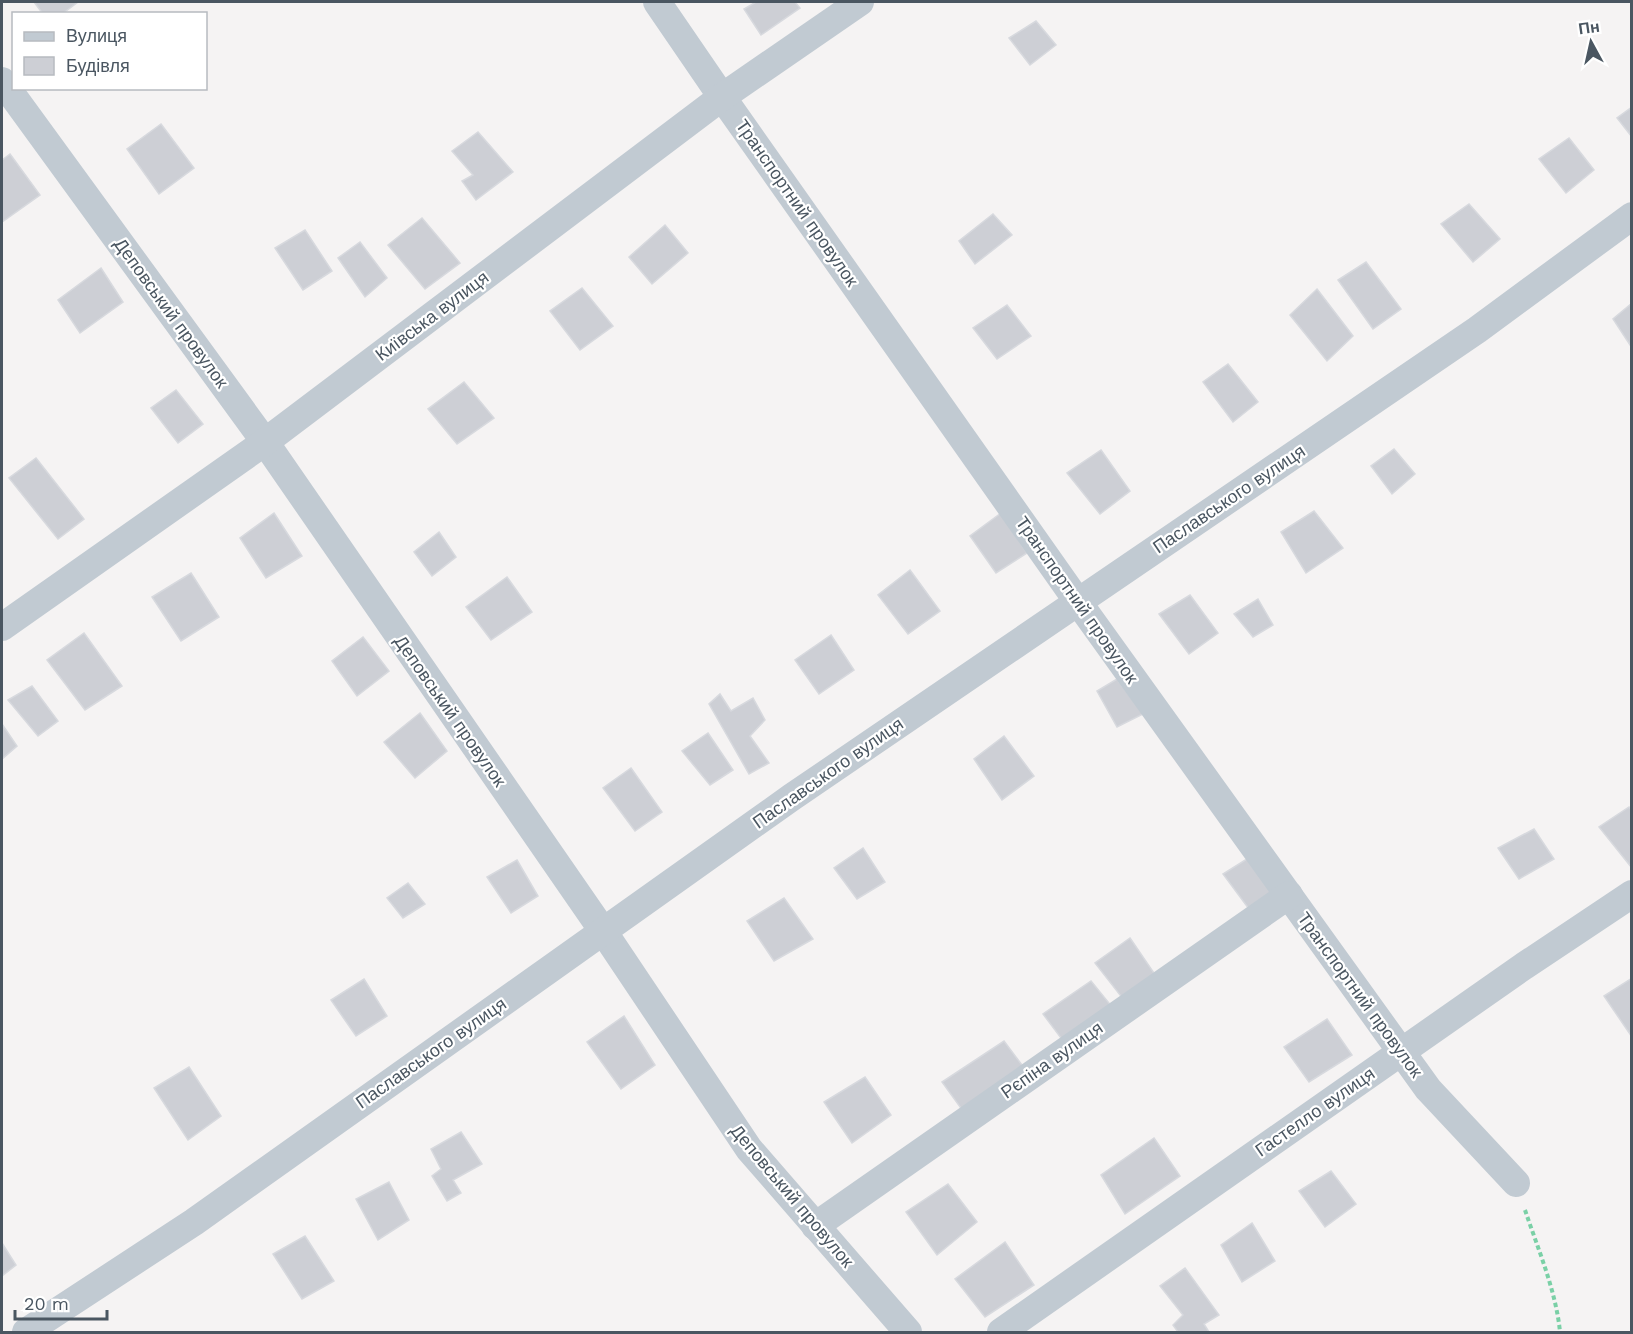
<svg xmlns="http://www.w3.org/2000/svg" width="1633" height="1334" font-family="'Work Sans',sans-serif">
	<style>
		.building { fill: #cdcfd5; stroke: #d7d9de; stroke-width: 1.5 }
		.lines { fill: none; stroke-linecap: round; stroke-linejoin: round }
		.path { stroke: #7ad0a6; stroke-width: 4; stroke-dasharray: 4.5 3; stroke-linecap: butt }
		.street { stroke: #c1cad2; stroke-width: 28 }
		.labels { text-anchor: middle; stroke-width: 4.5; stroke-linejoin: round; paint-order: stroke }
		.street-label { font-size: 18px; fill: #4a5661; stroke: #fff }
	</style>
	<rect width="100%" height="100%" fill="#f5f3f3"/>
	<g class="building">
		<path d="M34 2H78L62 14H43Z"/>
		<path d="M756 2H795L800 8 761 35 744 9Z"/>
		<path d="M1036 21 1056 45 1030 65 1009 38Z"/>
		<path d="M1632 107V137L1617 118Z"/>
		<path d="M161 124 194 168 159 194 127 149Z"/>
		<path d="M478 132 513 172 476 200 462 181 473 175 452 151Z"/>
		<path d="M1569 138 1594 170 1566 193 1539 159Z"/>
		<path d="M10 154 40 195 2 222V160Z"/>
		<path d="M1469 204 1500 239 1473 262 1441 224Z"/>
		<path d="M993 214 1012 235 975 264 959 241Z"/>
		<path d="M422 218 460 263 425 289 388 245Z"/>
		<path d="M665 225 688 253 652 284 629 257Z"/>
		<path d="M305 230 332 271 303 290 275 248Z"/>
		<path d="M360 242 387 278 365 297 338 258Z"/>
		<path d="M1366 262 1401 309 1373 329 1338 280Z"/>
		<path d="M101 268 123 302 80 333 58 300Z"/>
		<path d="M582 288 613 326 580 350 550 311Z"/>
		<path d="M1317 289 1353 336 1327 361 1290 315Z"/>
		<path d="M1632 303V348L1613 319Z"/>
		<path d="M1007 305 1031 336 997 359 973 328Z"/>
		<path d="M1228 364 1258 402 1233 422 1203 382Z"/>
		<path d="M464 382 494 418 457 444 428 409Z"/>
		<path d="M176 390 203 424 178 443 151 408Z"/>
		<path d="M1394 449 1415 474 1392 494 1371 466Z"/>
		<path d="M1101 450 1130 491 1100 514 1067 473Z"/>
		<path d="M36 458 84 519 58 539 9 478Z"/>
		<path d="M1314 511 1343 548 1306 573 1281 532Z"/>
		<path d="M274 513 302 556 266 578 240 538Z"/>
		<path d="M1001 513 1027 553 996 573 970 536Z"/>
		<path d="M439 532 456 557 432 576 414 552Z"/>
		<path d="M910 570 940 611 908 634 878 595Z"/>
		<path d="M191 573 219 617 181 641 152 597Z"/>
		<path d="M507 577 532 612 491 640 466 607Z"/>
		<path d="M1190 595 1218 633 1189 654 1159 614Z"/>
		<path d="M1258 599 1273 625 1253 637 1234 614Z"/>
		<path d="M84 633 122 686 85 710 47 660Z"/>
		<path d="M831 635 854 670 819 694 795 660Z"/>
		<path d="M363 637 389 671 357 696 332 661Z"/>
		<path d="M1117 679 1143 714 1117 727 1097 691Z"/>
		<path d="M32 686 58 721 38 736 8 700Z"/>
		<path d="M720 694 731 711 753 698 765 720 750 736 769 763 749 774 709 704Z"/>
		<path d="M420 713 447 751 415 778 384 742Z"/>
		<path d="M2 724 17 746 2 759Z"/>
		<path d="M708 733 733 770 710 785 682 751Z"/>
		<path d="M1004 736 1034 776 1002 800 974 759Z"/>
		<path d="M631 768 662 812 635 831 603 788Z"/>
		<path d="M1629 807 1632 811V868L1599 827Z"/>
		<path d="M1534 829 1554 859 1519 879 1498 848Z"/>
		<path d="M863 848 885 882 857 899 834 868Z"/>
		<path d="M1250 857 1276 893 1249 909 1223 874Z"/>
		<path d="M517 860 538 896 511 913 487 877Z"/>
		<path d="M408 883 425 904 403 918 387 898Z"/>
		<path d="M784 898 813 939 774 961 747 921Z"/>
		<path d="M1130 938 1156 976 1124 1000 1095 963Z"/>
		<path d="M1632 978V1037L1604 996Z"/>
		<path d="M364 979 387 1016 356 1036 331 1000Z"/>
		<path d="M1091 981 1113 1008 1064 1042 1043 1014Z"/>
		<path d="M624 1016 655 1065 621 1089 587 1042Z"/>
		<path d="M1327 1019 1352 1055 1309 1082 1284 1047Z"/>
		<path d="M1004 1041 1025 1069 963 1111 942 1082Z"/>
		<path d="M189 1067 221 1116 188 1140 154 1088Z"/>
		<path d="M865 1077 891 1115 852 1143 824 1102Z"/>
		<path d="M461 1132 482 1164 453 1180 461 1193 447 1201 432 1176 441 1169 431 1149Z"/>
		<path d="M1154 1138 1180 1176 1125 1214 1101 1175Z"/>
		<path d="M1331 1171 1356 1204 1325 1227 1299 1191Z"/>
		<path d="M389 1182 409 1220 378 1240 356 1199Z"/>
		<path d="M948 1184 977 1222 937 1255 906 1212Z"/>
		<path d="M1252 1223 1275 1261 1242 1282 1221 1245Z"/>
		<path d="M305 1236 334 1281 302 1299 273 1254Z"/>
		<path d="M1005 1242 1034 1285 985 1317 955 1279Z"/>
		<path d="M2 1243 16 1265 2 1276Z"/>
		<path d="M1185 1268 1219 1315 1204 1324 1209 1332H1178L1173 1325 1183 1315 1160 1286Z"/>
	</g>
	<g class="lines">
		<path class="path" d="M1525 1210C1538 1249 1556 1291 1560 1332"/>
		<g class="street">
			<path d="M657 2 722 97 1078 602 1428 1089 1516 1183"/>
			<path d="M2 81 265 442 603 931 749 1149 908 1332"/>
			<path d="M2 627 265 442 722 97 860 2"/>
			<path d="M815 1226 1289 895"/>
			<path d="M26 1332 194 1222 792 797 1477 330 1632 216"/>
			<path d="M1001 1332 1524 966 1632 894"/>
		</g>
	</g>
	<g class="labels">
		<g class="street-label">
			<text transform="translate(797 203) rotate(55)" y="6">Транспортний провулок</text>
			<text transform="translate(171 313) rotate(54)" y="6">Деповський провулок</text>
			<text transform="translate(432 316) rotate(-37)" y="6">Київська вулиця</text>
			<text transform="translate(1229 499) rotate(-34)" y="6">Паславського вулиця</text>
			<text transform="translate(1077 600) rotate(55)" y="6">Транспортний провулок</text>
			<text transform="translate(450 711) rotate(55)" y="6">Деповський провулок</text>
			<text transform="translate(828 773) rotate(-35)" y="6">Паславського вулиця</text>
			<text transform="translate(1360 995) rotate(54)" y="6">Транспортний провулок</text>
			<text transform="translate(431 1053) rotate(-35)" y="6">Паславського вулиця</text>
			<text transform="translate(1052 1060) rotate(-35)" y="6">Рєпіна вулиця</text>
			<text transform="translate(1315 1112) rotate(-35)" y="6">Гастелло вулиця</text>
			<text transform="translate(792 1196) rotate(50)" y="6">Деповський провулок</text>
		</g>
	</g>
	<rect width="1633" height="1334" fill="none" stroke="#4a5661" stroke-width="6"/>
	<rect x="12" y="12" width="195" height="78" fill="#ffffff" stroke="#b7bbc0" stroke-width="1.5"/>
	<rect x="24" y="32" width="30" height="9" fill="#c1cad2" stroke="#b7bbc0" stroke-width="1.5"/>
	<text x="66" y="42" font-size="18" fill="#4a5661">Вулиця</text>
	<rect x="24" y="57" width="30" height="18" fill="#cdcfd5" stroke="#b7bbc0" stroke-width="1.5"/>
	<text x="66" y="72" font-size="18" fill="#4a5661">Будівля</text>
	<g transform="translate(1591 42) rotate(352)" stroke="#ffffff" stroke-width="4.5" paint-order="stroke">
	<path d="M0-4.5L10 22L0 15L-10 22Z" fill="#4a5661"/>
	<text y="-9" font-size="16" font-weight="bold" text-anchor="middle" fill="#4a5661">Пн</text>
	</g>
	<path d="M15 1310v9h92v-9" fill="none" stroke="#4a5661" stroke-width="3"/>
	<text x="24" y="1310" font-size="18" fill="#4a5661" stroke="#ffffff" stroke-width="4.5" paint-order="stroke">20 m</text>
</svg>
